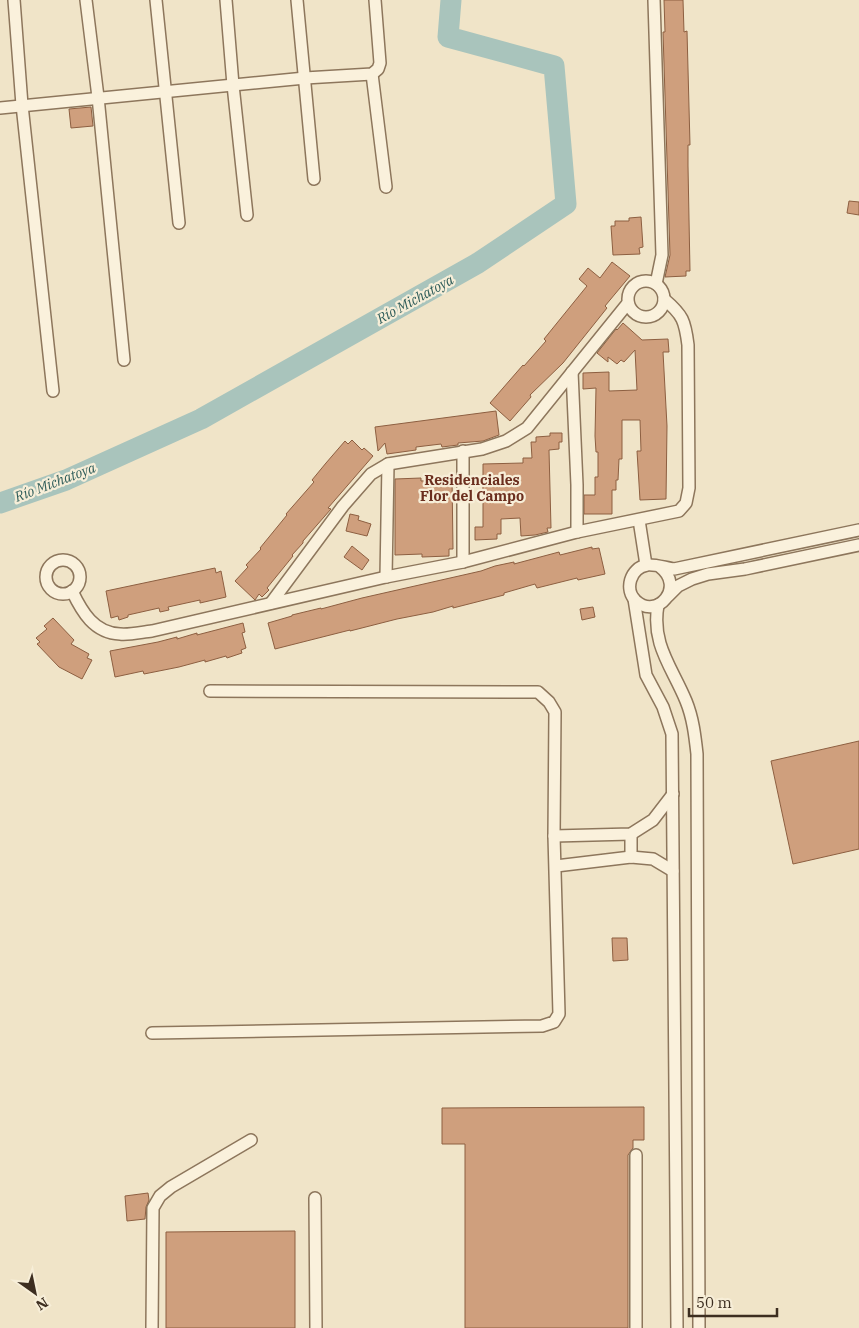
<svg xmlns="http://www.w3.org/2000/svg" width="859" height="1328" font-family="'IBM Plex Serif',serif">
	<style>
		.lines { fill: none; stroke-linecap: round; stroke-linejoin: round }
		.river { stroke: #a9c4bc; stroke-width: 21 }
		.building { fill: #cf9f7d; stroke: #8d5f41 }
		.minor-casing { stroke: #8d765c; stroke-width: 14 }
		.minor { stroke: #faf1dc; stroke-width: 11 }
		.labels { text-anchor: middle; stroke-width: 4.5; stroke-linejoin: round; paint-order: stroke }
		.water-label { font-size: 14px; font-style: italic; fill: #2f5d5a; stroke: #f7eed8 }
		.neighbourhood-label { font-size: 14px; font-weight: bold; fill: #6b2e1e; stroke: #f7eed8 }
	</style>
	<rect width="100%" height="100%" fill="#f0e4c8"/>
	<g class="lines">
		<path class="river" d="M0 503 66 480 201 419 478 263 566 204 554 66 448 37 451 0"/>
	</g>
	<g class="building">
		<path d="M664 0H683L684 32 687 31 690 145H688V166L690 271H686V276L665 277 670 255 663 32H665Z"/>
		<path d="M91 107 93 126 71 128 69 109Z"/>
		<path d="M849 201 859 202V215L847 213Z"/>
		<path d="M641 217 643 247 639 248 640 254 613 255 611 226H615V221H629V218Z"/>
		<path d="M612 262 630 276 605 306 607 308 563 363 530 395 531 397 510 421 490 403 523 365 524 366 546 341 544 339 587 286 579 279 588 268 600 278Z"/>
		<path d="M623 323 642 340 668 339 669 352H663L667 426 666 499 640 500 637 451H641L640 420H622V459H619L618 480H616V490H612V514H584V495H595V477H598V452H596L595 436 596 388 583 389V373L609 372V391L637 390 635 350 624 362 621 360 617 364 608 357V362L597 353 616 329 617 330Z"/>
		<path d="M496 411 499 435 483 441 458 443V445L442 447 441 444 416 447V450L387 454 385 443 378 451 375 427Z"/>
		<path d="M550 433H562V442H559V449L549 450 551 528H547L548 532 535 535 521 536 520 518 501 519V534H497V539L475 540V527H483V464L523 463V458H532L531 442H536V437L550 436Z"/>
		<path d="M352 440 362 450 364 448 373 456 328 508 331 509 303 541V543L292 555 293 556 267 588 269 590 262 597 259 594 255 600 235 581 248 567 246 565 261 549 260 548 287 515 286 514 314 482 312 480 326 463 345 441 348 444Z"/>
		<path d="M440 477H452L453 549H449V556L422 557V554L395 555V479L421 478V481L440 480Z"/>
		<path d="M350 514 359 516 358 520 371 524 367 536 346 531Z"/>
		<path d="M352 546 369 560 362 570 344 557Z"/>
		<path d="M592 547V549L599 548 605 574 578 580 577 578 537 588 535 584 504 593V595L453 608V606L433 612 397 619 350 631V630L275 649 268 623 292 616V615L321 608V609L362 598 481 571 495 566 514 562V564L559 552 560 555Z"/>
		<path d="M215 568 216 573 221 571 226 597 200 603V600L168 607 169 610 160 612 159 608 128 615V617L119 620 118 616 111 618 106 591Z"/>
		<path d="M593 607 595 617 582 620 580 609Z"/>
		<path d="M53 618 74 640 71 644 89 654 87 658 92 660 82 679 59 667 37 644 40 642 36 638 47 629 44 626Z"/>
		<path d="M243 623 245 632 242 633 246 648 241 650 242 653 227 658 226 656 205 662V660L179 667 144 674 143 671 115 677 110 651 158 642 177 637V639L197 633V635Z"/>
		<path d="M859 741V849L793 864 771 761Z"/>
		<path d="M612 938H627L628 960 613 961Z"/>
		<path d="M644 1107V1140H633V1148L628 1155V1328H465V1144H442V1108Z"/>
		<path d="M148 1193 149 1200 146 1207 145 1219 127 1221 125 1196Z"/>
		<path d="M295 1231V1328H166V1232Z"/>
	</g>
	<g class="lines">
		<g class="minor-casing">
			<g id="minor">
				<path d="M14 0 22 105 53 391"/>
				<path d="M86 0 98 97 124 360"/>
				<path d="M156 0 179 223"/>
				<path d="M226 0 233 85 247 215"/>
				<path d="M297 0 314 179"/>
				<path d="M654 0 662 255 656 284"/>
				<path d="M372 74 386 187"/>
				<path d="M0 108 305 78 372 74 378 69 380 63 375 0"/>
				<circle cx="646" cy="299" r="18"/>
				<path d="M572 372 577 485V532"/>
				<path d="M639 520 646 565"/>
				<circle cx="63" cy="577" r="17"/>
				<path d="M463 562V451"/>
				<path d="M660 567C686 587 657 620 636 601 624 590 630 568 647 565 655 564 666 568 674 569L859 530"/>
				<path d="M386 577 388 464"/>
				<path d="M72 591C82 612 94 633 120 634 130 635 142 632 152 631L386 577 463 562 577 532 679 511 686 503 689 488 688 345C685 321 683 315 664 299"/>
				<path d="M668 596 678 586 692 579 708 574 745 569 859 545"/>
				<path d="M634 599 646 675 663 707 672 734 677 1328"/>
				<path d="M271 603 343 506 371 474 388 464 482 449 506 441 527 428 628 303"/>
				<path d="M658 605C651 644 672 667 686 701 693 718 695 736 697 754L699 1328"/>
				<path d="M631 834V857"/>
				<path d="M554 836 631 834 653 820 673 794"/>
				<path d="M556 866 631 857 653 859 673 871"/>
				<path d="M152 1033 542 1026 554 1022 559 1014 554 836 555 712 549 702 538 692 210 691"/>
				<path d="M315 1198 316 1328"/>
				<path d="M152 1328 153 1208 160 1196 171 1187 251 1140"/>
				<path d="M636 1328V1155"/>
			</g>
		</g>
		<use href="#minor" class="minor"/>
	</g>
	<g class="labels">
		<g class="water-label">
			<text transform="translate(415 299) rotate(-29)" y="5">Río Michatoya</text>
			<text transform="translate(55 482) rotate(-21)" y="5">Río Michatoya</text>
		</g>
		<g class="neighbourhood-label">
			<text x="472" y="485">Residenciales<tspan x="472" dy="16">Flor del Campo</tspan></text>
		</g>
	</g>
	<g transform="translate(35 1293) rotate(147)" stroke="#f7eed8" stroke-width="4" paint-order="stroke">
	<path d="M0-4L9 19L0 12L-9 19Z" fill="#3d2e20"/>
	<text y="-8" font-size="14" font-weight="bold" text-anchor="middle" fill="#3d2e20">N</text>
	</g>
	<path d="M689 1308v8h88v-8" fill="none" stroke="#3d2e20" stroke-width="2.5"/>
	<text x="696" y="1308" font-size="15" fill="#3d2e20" stroke="#f7eed8" stroke-width="4" paint-order="stroke">50 m</text>
</svg>
